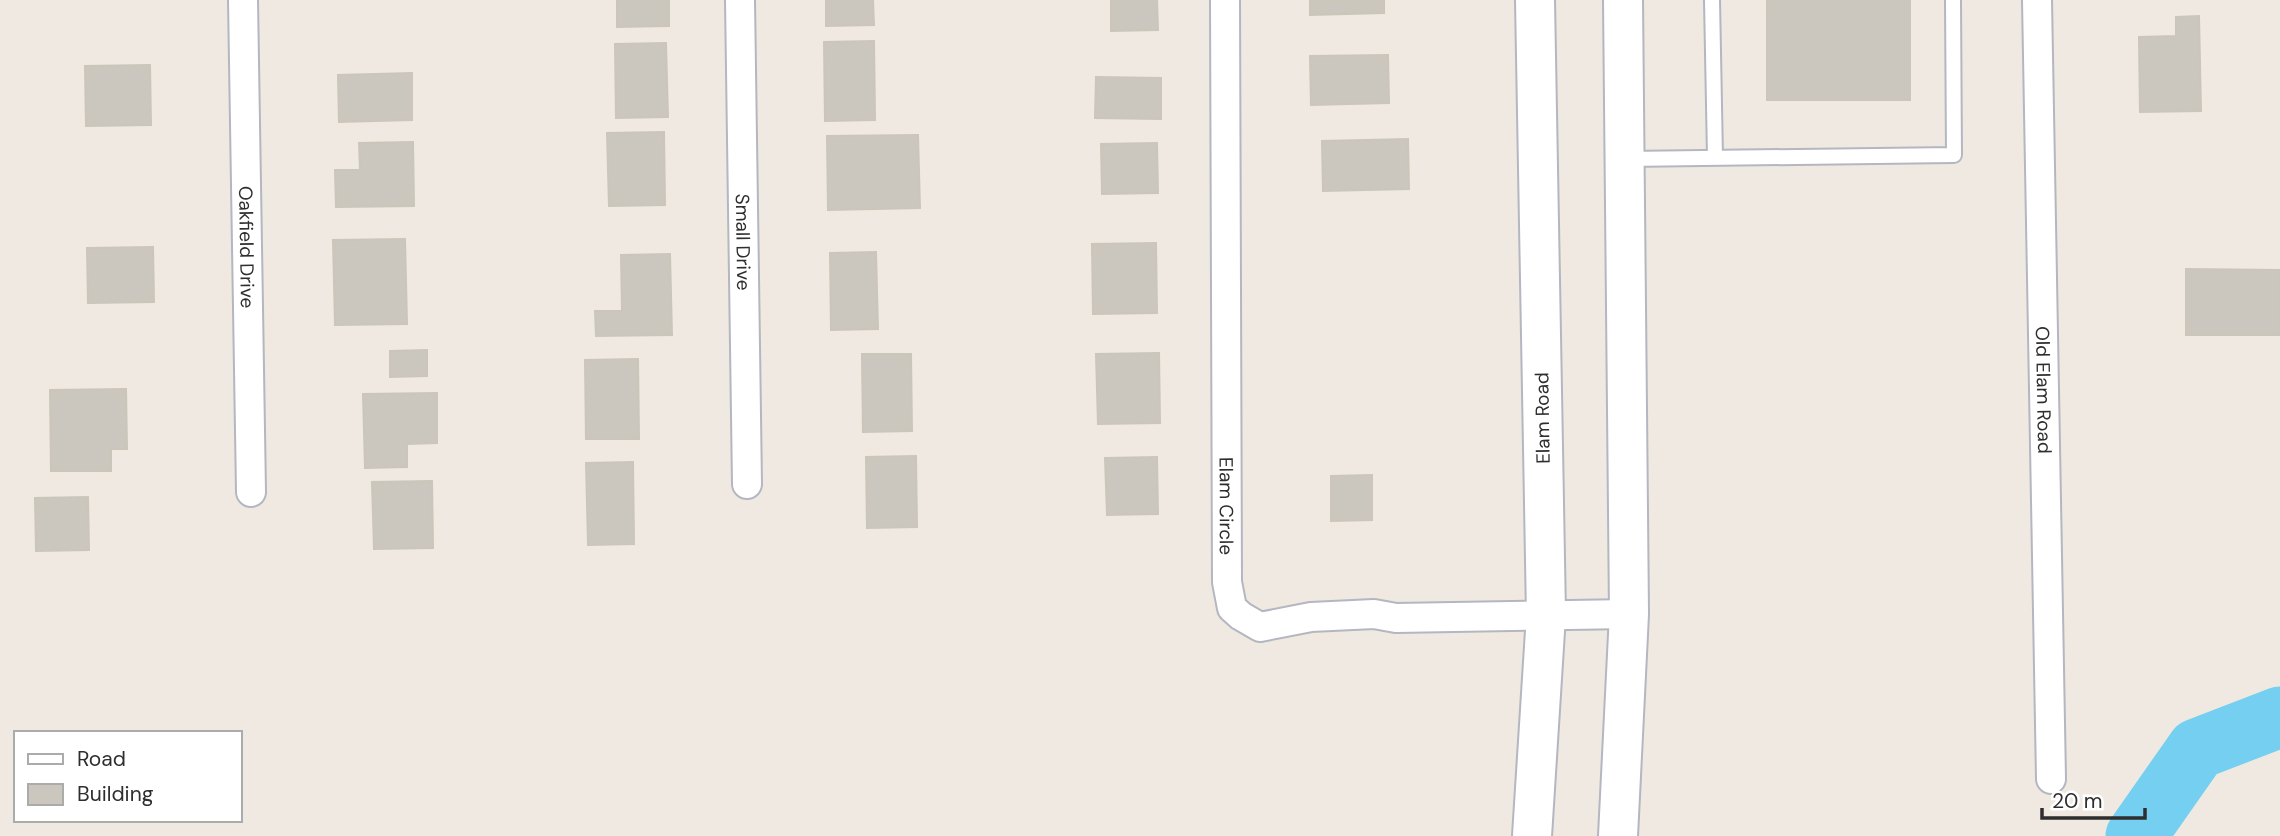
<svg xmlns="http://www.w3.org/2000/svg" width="2280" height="836" font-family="'DM Sans',sans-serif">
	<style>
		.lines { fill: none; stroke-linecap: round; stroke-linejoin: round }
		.river { stroke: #75cff0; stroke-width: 61 }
		.building { fill: #cbc7bf; stroke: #cbc5ba; stroke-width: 2 }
		.lane-casing { stroke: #b4b7c1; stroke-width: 18 }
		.street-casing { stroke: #b4b7c1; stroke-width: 32 }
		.secondary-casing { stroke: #b4b7c1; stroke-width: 42 }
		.lane { stroke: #fff; stroke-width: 14 }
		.street { stroke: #fff; stroke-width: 28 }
		.secondary { stroke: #fff; stroke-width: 38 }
		.labels { text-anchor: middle; stroke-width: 6; stroke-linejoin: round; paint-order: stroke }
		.street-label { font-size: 19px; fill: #2e2e2e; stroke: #fff }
	</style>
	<rect width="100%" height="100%" fill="#efe9e1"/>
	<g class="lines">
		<path class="river" d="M2136 836 2197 749 2280 717"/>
	</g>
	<g class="building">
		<path d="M617 0H669V26L617 27Z"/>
		<path d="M826 0H873L874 25 826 26Z"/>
		<path d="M1111 0H1157L1158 30 1111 31Z"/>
		<path d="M1310 0H1384V13L1310 15Z"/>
		<rect x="1767" y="0" width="143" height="100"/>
		<path d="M2199 16 2201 111 2140 112 2139 37 2176 36V17Z"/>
		<path d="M874 41 875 120 825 121 824 42Z"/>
		<path d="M666 43 668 117 616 118 615 44Z"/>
		<path d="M1388 55 1389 103 1311 105 1310 56Z"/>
		<path d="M150 65 151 125 86 126 85 66Z"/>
		<path d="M412 73V120L339 122 338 75Z"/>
		<path d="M1096 77 1161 78V119L1095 118Z"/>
		<path d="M664 132 665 205 609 206 607 133Z"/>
		<path d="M918 135 920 208 828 210 827 136Z"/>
		<path d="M1408 139 1409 189 1323 191 1322 141Z"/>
		<path d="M413 142 414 206 336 207 335 170H360L359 143Z"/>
		<path d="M1157 143 1158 193 1102 194 1101 144Z"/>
		<path d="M405 239 407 324 335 325 333 240Z"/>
		<path d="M1156 243 1157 313 1093 314 1092 244Z"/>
		<path d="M153 247 154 302 88 303 87 248Z"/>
		<path d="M876 252 878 329 831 330 830 253Z"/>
		<path d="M670 254 672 335 596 336 595 311H622L621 255Z"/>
		<path d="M2186 269 2280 270V335H2186Z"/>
		<path d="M427 350V376L390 377V351Z"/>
		<path d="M1159 353 1160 423 1098 424 1096 354Z"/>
		<path d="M862 354H911L912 431 863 432Z"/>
		<path d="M638 359 639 439H586L585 360Z"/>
		<path d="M126 389 127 449H111V471H51L50 390Z"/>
		<path d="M437 393V443L407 444V467L365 468 363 394Z"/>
		<path d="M916 456 917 527 867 528 866 457Z"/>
		<path d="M1157 457 1158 514 1107 515 1105 458Z"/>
		<path d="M633 462 634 544 588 545 586 463Z"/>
		<path d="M1372 475V520L1331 521V476Z"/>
		<path d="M432 481 433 548 374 549 372 482Z"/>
		<path d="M88 497 89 550 36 551 35 498Z"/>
	</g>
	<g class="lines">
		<g class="lane-casing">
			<g id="lane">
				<path d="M1712 0 1715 157"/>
				<path d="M1626 159 1954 155 1953 0"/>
			</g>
		</g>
		<g class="street-casing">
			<g id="street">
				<path id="s1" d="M243 0 251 492"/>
				<path id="s2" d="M740 0 747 484"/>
				<path id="s3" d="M1225 0 1227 582 1232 608 1241 616 1260 627 1311 617 1374 614 1396 618 1629 614"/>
				<path id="s4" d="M2037 0 2051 779"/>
			</g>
		</g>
		<g class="secondary-casing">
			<g id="secondary">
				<path d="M1532 836 1546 615 1535 0"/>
				<path d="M1618 836 1629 614 1623 0"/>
			</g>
		</g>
		<use href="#lane" class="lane"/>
		<use href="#street" class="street"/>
		<use href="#secondary" class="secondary"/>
	</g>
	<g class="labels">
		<g class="street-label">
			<text dy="7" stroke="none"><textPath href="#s2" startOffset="242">Small Drive</textPath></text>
			<text dy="7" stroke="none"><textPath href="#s1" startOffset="247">Oakfield Drive</textPath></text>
			<text dy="7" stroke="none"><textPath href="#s4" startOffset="390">Old Elam Road</textPath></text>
			<text transform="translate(1542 418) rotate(-91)" y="7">Elam Road</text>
			<text dy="7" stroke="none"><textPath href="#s3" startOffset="506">Elam Circle</textPath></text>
		</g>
	</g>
	<rect x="14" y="731" width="228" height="91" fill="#ffffff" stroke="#ababab" stroke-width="2"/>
	<rect x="28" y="754" width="35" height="10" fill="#ffffff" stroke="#ababab" stroke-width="2"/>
	<text x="77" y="766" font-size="21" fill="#2e2e2e">Road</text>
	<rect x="28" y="784" width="35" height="21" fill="#cbc7bf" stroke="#ababab" stroke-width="2"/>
	<text x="77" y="801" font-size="21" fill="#2e2e2e">Building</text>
	<path d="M2042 808v10h103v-10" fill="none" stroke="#2e2e2e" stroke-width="3.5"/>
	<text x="2052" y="808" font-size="21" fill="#2e2e2e" stroke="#ffffff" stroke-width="5" paint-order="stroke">20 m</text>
</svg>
